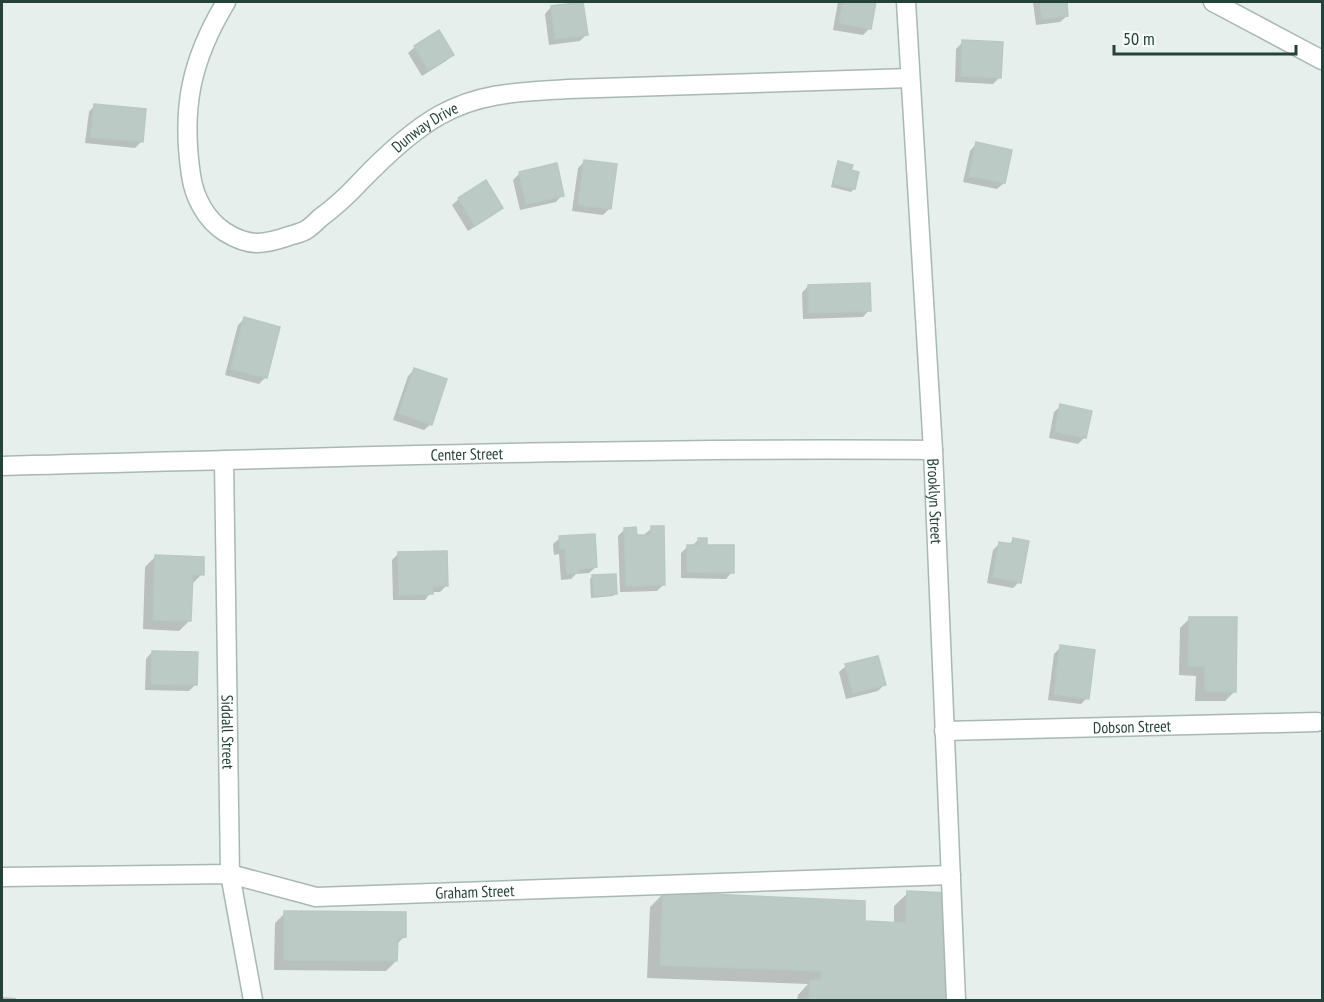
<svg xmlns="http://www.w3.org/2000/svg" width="1324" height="1002" font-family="'PT Sans Narrow',sans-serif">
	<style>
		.shadow { fill: #0003 }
		.building { fill: #bbcac4; stroke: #b8c9c2; stroke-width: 1.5 }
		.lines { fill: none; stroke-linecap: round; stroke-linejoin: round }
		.minor-casing { stroke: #a8b8b2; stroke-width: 21 }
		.tertiary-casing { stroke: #a8b8b2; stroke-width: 21 }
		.minor { stroke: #fff; stroke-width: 18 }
		.tertiary { stroke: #fff; stroke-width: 18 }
		.labels { text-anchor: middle; stroke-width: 6; stroke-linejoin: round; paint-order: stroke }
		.street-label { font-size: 16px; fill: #24423a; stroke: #f7fbf9 }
	</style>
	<rect width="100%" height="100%" fill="#e6efeb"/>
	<g class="shadow">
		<path d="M838 2H874L870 28 863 35 833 30Z"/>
		<path d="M1033 2H1065L1067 16 1060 22 1036 25Z"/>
		<path d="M551 7 586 35 580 41 549 45 545 14Z"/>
		<path d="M438 32 452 55 446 61 422 76 408 53 415 47Z"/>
		<path d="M963 42 1000 77 993 84 955 82 956 49Z"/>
		<path d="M95 105 141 142 135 148 85 143 89 112Z"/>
		<path d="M976 144 1004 183 997 189 963 182 970 151Z"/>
		<path d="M585 161 609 209 603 215 572 211 578 168Z"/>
		<path d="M839 163 854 189 851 192 831 187 836 166Z"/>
		<path d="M520 173 562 195 556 202 520 210 513 180Z"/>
		<path d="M459 199 502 208 495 214 468 231 452 205Z"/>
		<path d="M808 286 869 310 863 317 803 319 802 293Z"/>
		<path d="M244 319 266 377 259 384 225 375 238 325Z"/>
		<path d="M414 370 431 424 424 430 393 420 408 376Z"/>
		<path d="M1061 406 1085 437 1078 444 1049 438 1054 412Z"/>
		<path d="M652 528 664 584 657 591 620 592 618 536 625 529 635 537H645V534Z"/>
		<path d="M560 538 596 567 589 573 576 574 571 579 561 580 559 554 554 555 553 544Z"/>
		<path d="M699 539 732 572 726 579 681 578V553L688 546H692Z"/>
		<path d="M1014 539 1019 582 1013 588 987 583 993 550 1000 543 1008 545Z"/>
		<path d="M398 554 447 585 440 592H431L425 600H393L392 560Z"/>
		<path d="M155 557 202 574 192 584 189 621 179 631 143 629 145 567Z"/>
		<path d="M593 576 616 593 613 596 591 598 590 579Z"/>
		<path d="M1190 618 1235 691 1225 701H1195L1196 676 1179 675 1180 628Z"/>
		<path d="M1061 647 1087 698 1081 704 1048 700 1054 654Z"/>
		<path d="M152 652 196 684 189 691 145 690 146 659Z"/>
		<path d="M846 666 884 685 878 691 846 699 839 672Z"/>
		<path d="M908 893 948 895 944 1000H797L798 995 808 984 647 978 650 907 663 894 863 923 894 924V906Z"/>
		<path d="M285 913 404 937 396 945V961L386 971 274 970 275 923Z"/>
		<path d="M2 997 16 998V1000H2Z"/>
	</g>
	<g class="building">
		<path d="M583 2 588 35 555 39 551 6Z"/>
		<path d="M843 2H876L871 29 839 23Z"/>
		<path d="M1040 2H1067L1068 16 1042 19Z"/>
		<path d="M439 30 454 55 428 70 414 46Z"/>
		<path d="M962 40 1003 42 1001 78 961 76Z"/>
		<path d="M94 104 146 109 143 142 91 137Z"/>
		<path d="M976 142 1012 150 1005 183 969 176Z"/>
		<path d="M584 160 617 164 611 209 578 205Z"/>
		<path d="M838 161 853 165 851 170 859 172 855 189 833 184Z"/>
		<path d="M557 163 564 196 526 204 519 172Z"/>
		<path d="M486 180 503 208 475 226 458 198Z"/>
		<path d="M870 283 871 311 809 313 808 285Z"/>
		<path d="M244 317 280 327 267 378 231 369Z"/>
		<path d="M414 368 447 379 432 425 399 413Z"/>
		<path d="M1060 404 1092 411 1086 438 1055 432Z"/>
		<path d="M651 526H664L665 585 626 586 624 528 636 527 637 535H651Z"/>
		<path d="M595 534 597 567 578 569 579 573 567 574 565 548 560 549 559 536Z"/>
		<path d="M698 538H707V545H734V573L687 572V545H699Z"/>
		<path d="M1013 538 1029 541 1021 583 993 577 999 542 1012 544Z"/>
		<path d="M447 551 448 586H433V594L399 595 398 552Z"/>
		<path d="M155 555 204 557V575L193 574 191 621 153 620Z"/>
		<path d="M616 574 617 594 594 596 592 575Z"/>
		<path d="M1189 617H1237L1236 692 1205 691V666H1188Z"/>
		<path d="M1060 645 1095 650 1089 699 1054 694Z"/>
		<path d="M152 651 198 652 197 685 151 684Z"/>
		<path d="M878 656 886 685 853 693 845 664Z"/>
		<path d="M907 891 949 893 945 1000H809L810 980H821V971L660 965 663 892 865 901V921L906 923Z"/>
		<path d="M284 911 406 912V937L398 938 397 961 284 960Z"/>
	</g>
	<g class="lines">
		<g class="minor-casing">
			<g id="minor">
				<path id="s1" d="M226 2C191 60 181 108 191 175 194 197 206 220 225 232 249 247 263 245 289 236 295 234 301 233 306 230 311 227 316 222 320 218 335 207 348 195 360 182 384 157 411 131 440 115 481 92 522 92 568 89L910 78"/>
				<path d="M1213 2 1322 60"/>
				<path id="s2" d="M224 460 230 874 253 1000"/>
				<path id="s3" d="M2 466C312 458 622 447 933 450"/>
				<path id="s4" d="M944 731 1317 722"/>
				<path id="s5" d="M2 877 230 874 316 897 951 875"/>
			</g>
		</g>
		<g class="tertiary-casing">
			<g id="tertiary">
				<path id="s6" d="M906 2 933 450 956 1000"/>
			</g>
		</g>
		<use href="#minor" class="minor"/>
		<use href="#tertiary" class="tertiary"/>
	</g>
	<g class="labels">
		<g class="street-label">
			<text dy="6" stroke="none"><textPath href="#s1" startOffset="492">Dunway Drive</textPath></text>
			<text dy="6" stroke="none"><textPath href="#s3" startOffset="465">Center Street</textPath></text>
			<text dy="6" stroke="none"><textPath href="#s6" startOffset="500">Brooklyn Street</textPath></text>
			<text dy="6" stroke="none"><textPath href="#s4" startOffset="188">Dobson Street</textPath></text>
			<text dy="6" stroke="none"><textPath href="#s2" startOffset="272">Siddall Street</textPath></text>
			<text dy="6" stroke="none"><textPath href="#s5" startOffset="476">Graham Street</textPath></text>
		</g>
	</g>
	<rect width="1324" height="1002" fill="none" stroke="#24423a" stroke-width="6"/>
	<path d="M1114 45v9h182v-9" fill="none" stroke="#24423a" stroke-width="3"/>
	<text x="1123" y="45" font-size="18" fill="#24423a" stroke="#f7fbf9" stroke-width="4.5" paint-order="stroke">50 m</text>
</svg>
